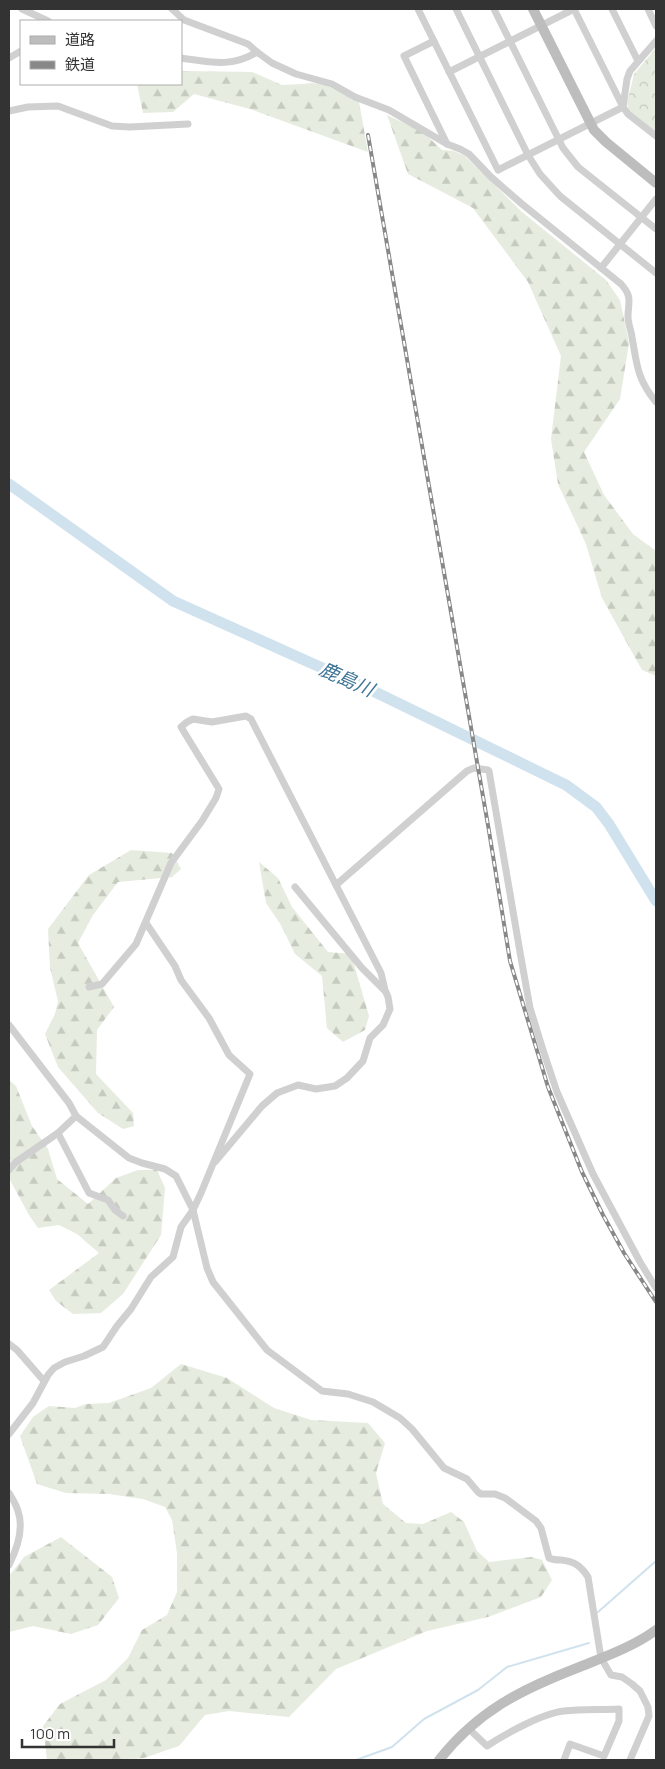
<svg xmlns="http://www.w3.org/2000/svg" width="665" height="1769" font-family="Manrope,'Noto Sans JP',sans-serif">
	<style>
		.forest { fill: url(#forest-firs) }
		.park { fill: url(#park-crowns) }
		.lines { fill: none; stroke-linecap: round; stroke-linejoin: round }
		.stream { stroke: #cfe2ee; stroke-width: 2 }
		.river { stroke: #cfe2ee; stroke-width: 11 }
		.street { stroke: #d0d0d0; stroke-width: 7 }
		.secondary { stroke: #bdbdbd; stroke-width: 10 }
		.rail-casing { stroke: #888; stroke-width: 4 }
		.rail { stroke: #fff; stroke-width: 2; stroke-dasharray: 5.5; stroke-linecap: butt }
		.labels { text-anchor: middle; stroke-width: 5; stroke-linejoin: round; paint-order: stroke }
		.water-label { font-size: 19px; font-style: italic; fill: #3f7597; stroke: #fff }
	</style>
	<defs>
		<pattern id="forest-firs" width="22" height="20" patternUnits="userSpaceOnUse" patternTransform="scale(1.25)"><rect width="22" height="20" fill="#e6ecdf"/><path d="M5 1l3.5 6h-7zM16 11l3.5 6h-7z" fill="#c6cbc0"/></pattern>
		<pattern id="park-crowns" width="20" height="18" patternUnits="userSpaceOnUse" patternTransform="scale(1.25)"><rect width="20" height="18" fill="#e6ecdf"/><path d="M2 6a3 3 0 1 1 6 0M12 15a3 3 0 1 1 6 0" fill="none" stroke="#c6cbc0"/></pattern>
	</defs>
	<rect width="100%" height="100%" fill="#fff"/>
	<g class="forest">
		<path d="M181 71 252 72 282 85 322 83 359 102 368 152 250 109 194 94 173 112 143 113 137 84H181Z"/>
		<path d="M387 115 423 132 442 150 454 151 465 156 522 212 606 280 620 300 629 343 620 399 584 452 604 495 633 534 656 551V676L642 670 602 598 586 544 558 484 551 439 561 356 528 282 473 208 408 174Z"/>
		<path d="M131 850 172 853 181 869 172 877 118 882 93 915 78 943 114 1007 97 1030 96 1074 133 1113 134 1126 123 1129 98 1113 58 1067 45 1034 55 1014 58 1001 50 968 48 929 89 875Z"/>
		<path d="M259 862 278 878 292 907 328 952 351 954 369 1016 365 1030 343 1042 327 1028 322 976 295 954 281 925 266 903Z"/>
		<path d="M9 1080 16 1086 32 1126 48 1149 57 1179 88 1204 116 1178 138 1170H157L165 1188 161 1235 123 1294 101 1313 73 1314 56 1301 49 1290 99 1253 77 1234 59 1225 38 1228 29 1215 9 1178Z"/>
		<path d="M181 1364 227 1378 274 1408 311 1420 368 1423 385 1443 376 1473 383 1504 406 1523 423 1524 451 1512 464 1522 477 1551 489 1562 532 1557 542 1560 552 1580 541 1597 488 1617 427 1631 336 1669 289 1717 229 1711 205 1715 179 1746 144 1758 121 1760H47L43 1726 60 1704 106 1680 128 1658 142 1630 167 1615 177 1592V1553L172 1520 165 1507 143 1499 109 1494 66 1493 37 1484 20 1436 33 1417 49 1406 75 1408 86 1404 109 1403 151 1388Z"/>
		<path d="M61 1537 112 1577 119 1598 98 1625 71 1634 33 1626 9 1632V1576L24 1557Z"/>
	</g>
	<path class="park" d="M656 48V133L629 111 627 103 634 74Z"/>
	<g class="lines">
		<g class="stream">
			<path d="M598 1612 656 1561"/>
			<path d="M356 1760 392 1747 424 1719 478 1690 507 1667 589 1643"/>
		</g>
		<path class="river" d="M9 484 173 601 369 689 566 785 596 807 609 824 656 901"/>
		<g class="street">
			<path d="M22 9 48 21"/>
			<path d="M172 9 184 20 248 44 257 52 272 63 296 74 332 84 355 97 389 110 447 144 460 149 469 154 491 177 522 204 621 284C633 297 628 302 628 317 628 323 631 330 632 337 637 365 637 379 656 402"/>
			<path d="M418 9 498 170 623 107 574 9"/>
			<path d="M456 9 528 155 540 174 560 196 656 273"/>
			<path d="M494 9 563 148 578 167 656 229"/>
			<path d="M612 9 638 61"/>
			<path d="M648 9 656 26"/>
			<path d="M434 41 404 56 447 144"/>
			<path d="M656 41 630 71 627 79 623 107 628 114 656 136"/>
			<path d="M9 58 21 51"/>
			<path d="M181 58C210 62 231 68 257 52"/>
			<path d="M449 72 574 9"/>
			<path d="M9 111 28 107 58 106 112 126 130 127 188 124"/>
			<path d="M601 268 656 199"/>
			<path d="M336 885 467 771 474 768 488 770 489 771 520 952 530 1008 543 1050 557 1092 593 1174 640 1262 656 1288"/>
			<path d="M295 887 362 968 384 990"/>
			<path d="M89 987 102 984 136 944 171 863 202 821 216 798 219 789 181 727 187 722 193 719 212 722 246 716 251 719 381 973 385 990 388 997 390 1009 383 1025 370 1038 363 1061 347 1078 335 1086 316 1089 298 1085 277 1093 262 1106 215 1162"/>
			<path d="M9 1025 69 1103 76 1116 129 1158 142 1163 165 1169 176 1176 193 1210 207 1268 213 1282 267 1350 322 1391 348 1394 373 1402 400 1418 412 1429 444 1468 467 1479 478 1492 481 1494H495L505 1498 536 1521 541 1528 549 1558C553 1560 556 1560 561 1560 574 1561 581 1566 588 1577L601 1658 611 1675 622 1677 632 1684 640 1691 648 1707 649 1716 630 1760"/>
			<path d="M58 1133 89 1193 108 1200 115 1210 123 1216"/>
			<path d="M9 1170 16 1162 58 1133 76 1116"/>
			<path d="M9 1344 17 1350 44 1381"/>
			<path d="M9 1434 33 1403 48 1375 54 1368 65 1362 84 1356 103 1347 117 1326 131 1309 151 1277 173 1257 181 1227 193 1210 201 1193 250 1074 229 1055 209 1018 181 980 175 966 146 923"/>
			<path d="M9 1493C12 1498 16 1504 18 1511 24 1528 17 1549 9 1565"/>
			<path d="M468 1728 487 1746C505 1734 543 1713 564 1711 582 1709 601 1710 619 1709V1721L604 1756 570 1744 564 1760"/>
		</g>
		<g class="secondary">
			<path d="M533 9 594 130 606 142 656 183"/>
			<path d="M439 1760C478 1711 520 1690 577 1668 604 1657 633 1647 656 1630"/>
		</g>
		<g class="rail-casing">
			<path id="rail" d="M368 135 489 831 510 961 548 1087 582 1172 603 1215 624 1253 656 1302"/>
		</g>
		<use href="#rail" class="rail"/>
	</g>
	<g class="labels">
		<g class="water-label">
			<text transform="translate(347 679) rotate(24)" y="7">鹿島川</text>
		</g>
	</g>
	<rect width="665" height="1769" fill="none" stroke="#333333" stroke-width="20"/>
	<rect x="20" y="20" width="162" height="65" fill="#ffffff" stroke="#adadad"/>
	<rect x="30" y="36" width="25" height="8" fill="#bdbdbd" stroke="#adadad"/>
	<text x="65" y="45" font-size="15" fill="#333333">道路</text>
	<rect x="30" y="61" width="25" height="8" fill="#888888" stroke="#adadad"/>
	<text x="65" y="70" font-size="15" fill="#333333">鉄道</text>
	<path d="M22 1739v8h92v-8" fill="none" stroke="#333333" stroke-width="2.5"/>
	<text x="30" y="1739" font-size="15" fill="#333333" stroke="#ffffff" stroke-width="4" paint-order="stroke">100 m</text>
</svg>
